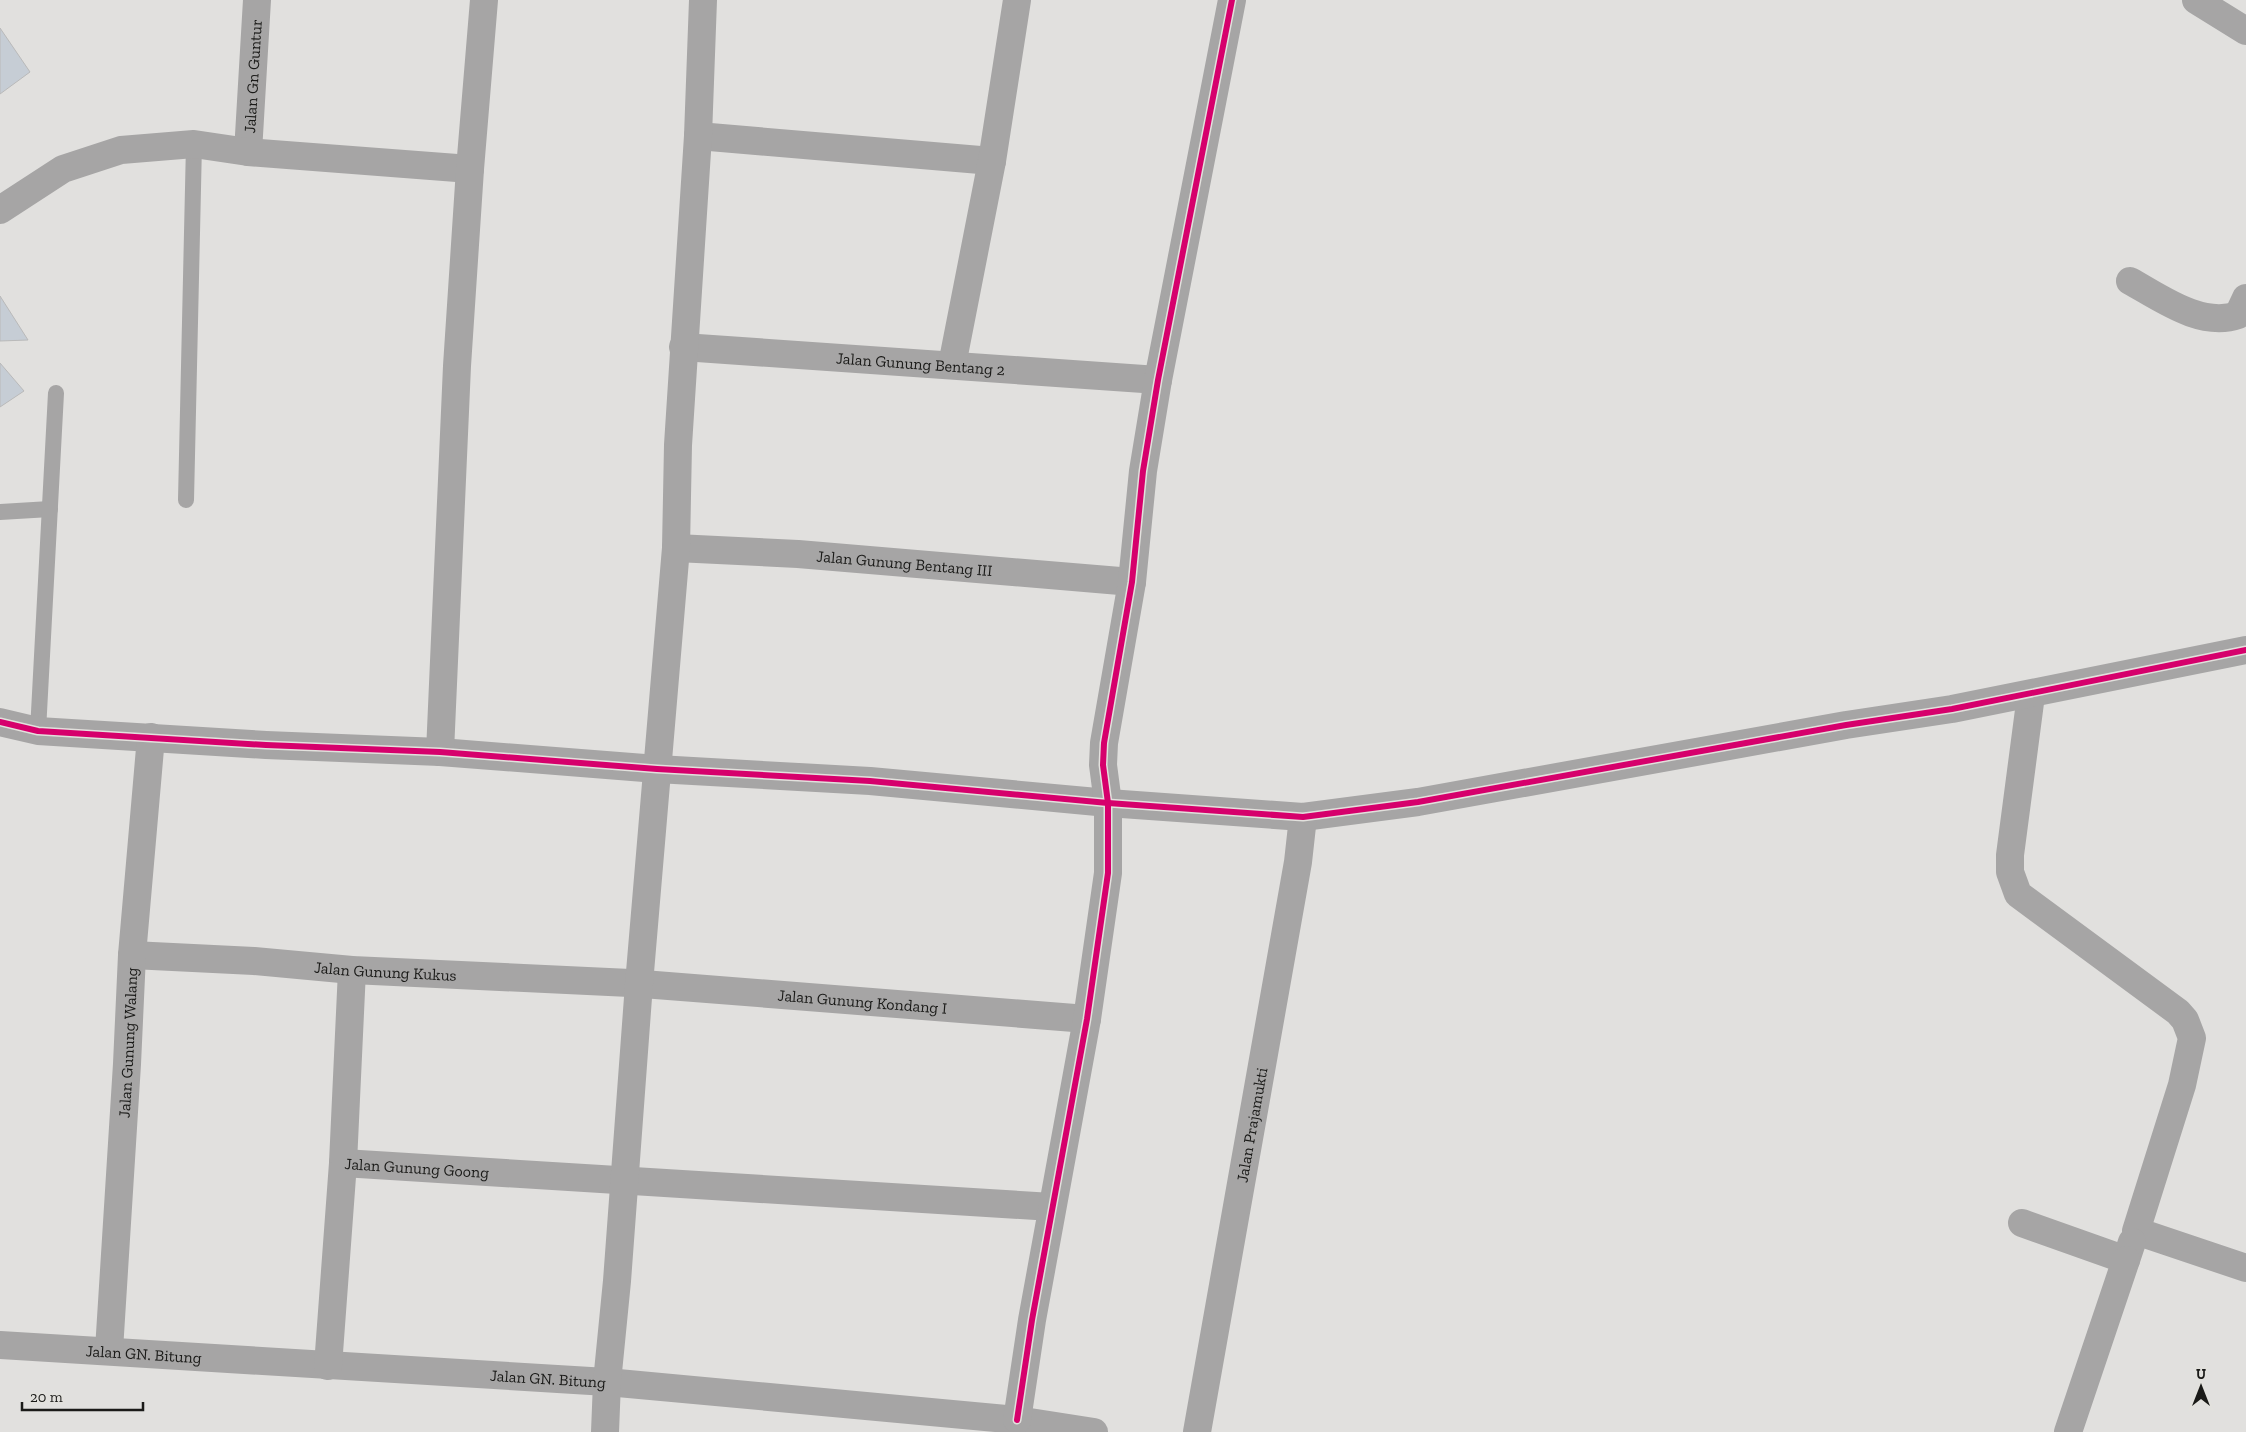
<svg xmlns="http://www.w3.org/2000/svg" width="2246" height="1432" font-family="'Zilla Slab',serif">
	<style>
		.building { fill: #c6cdd5; stroke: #b9b9b9 }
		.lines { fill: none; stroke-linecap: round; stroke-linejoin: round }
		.lane { stroke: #a6a5a5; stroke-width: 16 }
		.street { stroke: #a6a5a5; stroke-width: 28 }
		.cycleway-casing { stroke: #e2e1dd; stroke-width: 9 }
		.cycleway { stroke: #d6006c; stroke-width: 6 }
		.labels { text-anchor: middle; stroke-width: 4; stroke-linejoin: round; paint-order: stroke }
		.street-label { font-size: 16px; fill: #1a1a18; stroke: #e2e1dd }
	</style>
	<rect width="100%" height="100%" fill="#e1e0de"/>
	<g class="building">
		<path d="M0 28 30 72 0 94Z"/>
		<path d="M0 296 28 340 0 341Z"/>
		<path d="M0 363 24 391 0 407Z"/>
	</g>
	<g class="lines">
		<g class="lane">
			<path d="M186 500 194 144"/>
			<path d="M0 512 50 509"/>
			<path d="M38 731 56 393"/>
		</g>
		<g class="street">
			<path d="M2196 0 2246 31"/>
			<path d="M698 136 992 161"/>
			<path id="s1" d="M248 152 257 0"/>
			<path d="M0 210 63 169 121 150 194 144 248 152 470 169"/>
			<path d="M2130 281C2161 298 2201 328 2238 315L2246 298"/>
			<path id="s2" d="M683 347 1158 380"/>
			<path d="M952 365 992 161 1017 0"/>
			<path id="s3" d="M676 548 798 554 1132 582"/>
			<path d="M2031 695 2010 855V872L2018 894 2178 1012 2185 1020 2192 1038 2182 1085 2136 1231 2246 1268"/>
			<path d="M0 722 38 731 266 745 440 752 657 769 870 781 1108 803 1303 817 1418 802 1846 725 1952 709 2246 650"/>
			<path d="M440 752 457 366 470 169 484 0"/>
			<path id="s4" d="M132 955 254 961 352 970 630 983 1087 1019"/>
			<path id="s5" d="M343 1163 1052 1207"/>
			<path d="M2022 1223 2126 1260 2132 1242"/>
			<path id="s6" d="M0 1345 607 1382 1017 1420 1094 1432"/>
			<path id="s7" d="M109 1350 127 1064 132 955 151 737"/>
			<path d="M328 1366 343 1163 352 970"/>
			<path d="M1017 1420 1032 1320 1087 1019 1108 873V803L1103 765 1104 743 1132 582 1143 471 1158 380 1232 0"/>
			<path d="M605 1432 607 1382 617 1281 639 984 676 548 678 445 698 136 703 0"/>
			<path id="s8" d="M1197 1432 1298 862 1303 817"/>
			<path d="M2068 1432 2126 1260"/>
		</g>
		<g class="cycleway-casing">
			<g id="cycleway">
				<path d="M0 722 38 731 266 745 440 752 657 769 870 781 1108 803 1303 817 1418 802 1846 725 1952 709 2246 650"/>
				<path d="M1017 1420 1032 1320 1087 1019 1108 873V803L1103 765 1104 743 1132 582 1143 471 1158 380 1232 0"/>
			</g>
		</g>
		<use href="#cycleway" class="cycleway"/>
	</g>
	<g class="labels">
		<g class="street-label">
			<text dy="6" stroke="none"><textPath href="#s1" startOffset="76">Jalan Gn Guntur</textPath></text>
			<text dy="6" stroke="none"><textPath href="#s2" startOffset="238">Jalan Gunung Bentang 2</textPath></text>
			<text dy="6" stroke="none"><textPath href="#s3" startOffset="229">Jalan Gunung Bentang III</textPath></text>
			<text dy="6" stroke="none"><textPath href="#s4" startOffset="254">Jalan Gunung Kukus</textPath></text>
			<text dy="6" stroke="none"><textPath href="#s4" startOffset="732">Jalan Gunung Kondang I</textPath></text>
			<text dy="6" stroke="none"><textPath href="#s7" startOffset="308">Jalan Gunung Walang</textPath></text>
			<text dy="6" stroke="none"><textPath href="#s8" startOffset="312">Jalan Prajamukti</textPath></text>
			<text dy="6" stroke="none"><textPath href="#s5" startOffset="74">Jalan Gunung Goong</textPath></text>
			<text dy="6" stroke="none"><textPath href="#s6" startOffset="144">Jalan GN. Bitung</textPath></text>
			<text dy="6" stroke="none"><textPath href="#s6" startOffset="549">Jalan GN. Bitung</textPath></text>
		</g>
	</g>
	<g transform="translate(2201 1387)" stroke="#e2e1dd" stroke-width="4" paint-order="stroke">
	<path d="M0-4L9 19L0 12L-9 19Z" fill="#1a1a18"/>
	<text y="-8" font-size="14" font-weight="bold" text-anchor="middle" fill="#1a1a18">U</text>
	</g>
	<path d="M22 1402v8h121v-8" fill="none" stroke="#1a1a18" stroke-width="2.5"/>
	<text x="30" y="1402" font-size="15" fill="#1a1a18" stroke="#e2e1dd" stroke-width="4" paint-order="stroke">20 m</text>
</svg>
